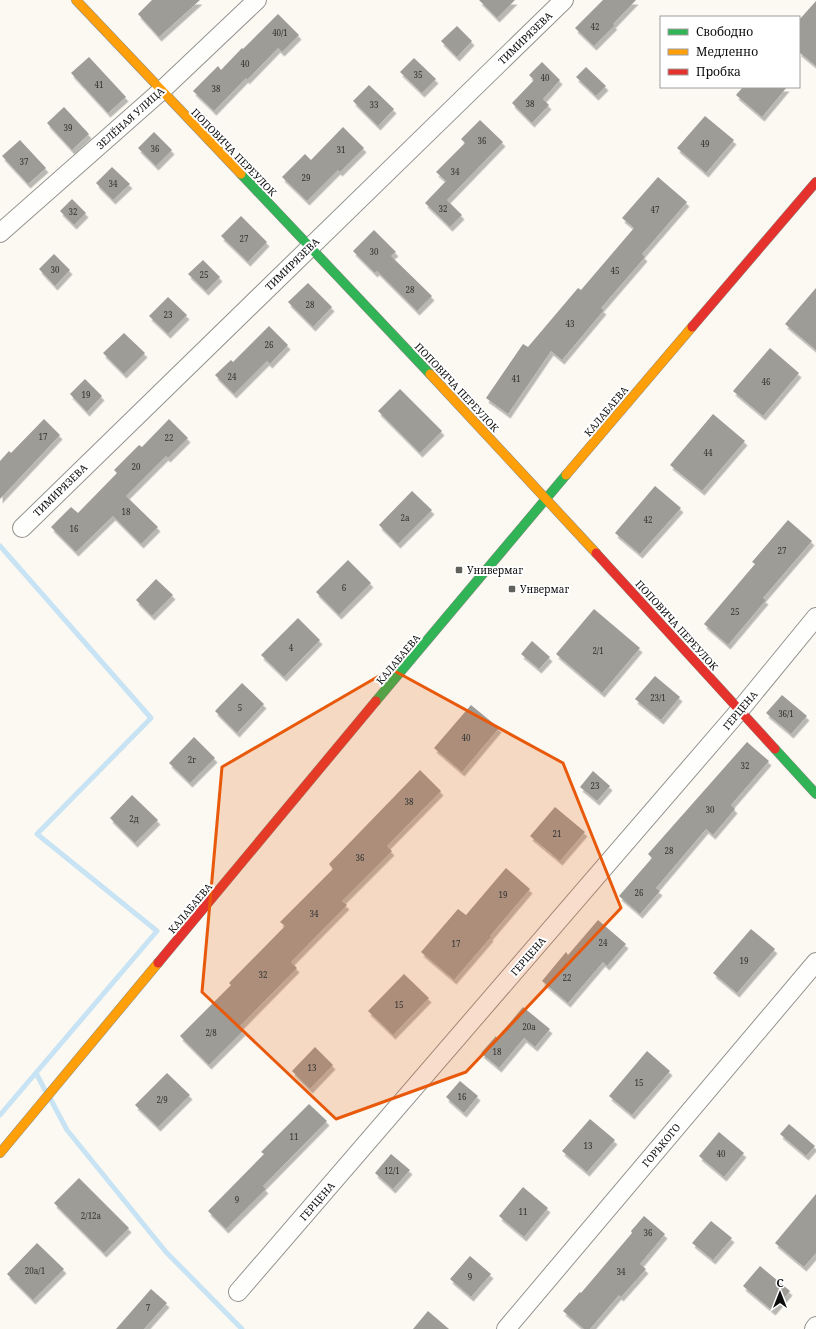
<svg xmlns="http://www.w3.org/2000/svg" width="816" height="1329" font-family="'Noto Serif',serif">
	<style>
		.lines { fill: none; stroke-linecap: round; stroke-linejoin: round }
		.stream { stroke: #c8e3f4; stroke-width: 5 }
		.building { fill: #9e9c97; filter: url(#shadow) }
		.street-casing { stroke: #949390; stroke-width: 20 }
		.fast-casing { stroke: #8b8a86; stroke-width: 10 }
		.slow-casing { stroke: #8b8a86; stroke-width: 10 }
		.jam-casing { stroke: #8b8a86; stroke-width: 10 }
		.street { stroke: #fefefd; stroke-width: 18 }
		.fast { stroke: #30b455; stroke-width: 9 }
		.slow { stroke: #ff9f0a; stroke-width: 9 }
		.jam { stroke: #e5322d; stroke-width: 9 }
		.marked { fill: #e8590c; fill-opacity: 0.2; stroke: #e8590c; stroke-width: 3; stroke-linejoin: round }
		.poi-dot { fill: #60605d; stroke: #fff; stroke-width: 1.5 }
		.labels { text-anchor: middle; stroke-width: 4; stroke-linejoin: round; paint-order: stroke }
		.number-label { font-size: 8px; fill: #313130 }
		.street-label { font-size: 10px; fill: #0d0d0d; stroke: #fff }
		.poi-label { font-size: 10px; fill: #0d0d0d; stroke: #fff; text-anchor: start }
	</style>
	<defs>
		<filter id="shadow"><feDropShadow dx="2.5" dy="4.5" stdDeviation="0" flood-color="#0004"/></filter>
	</defs>
	<rect width="100%" height="100%" fill="#fbf9f1"/>
	<g class="lines">
		<g class="stream">
			<path d="M0 546 151 718 37 834 157 931 0 1115"/>
			<path d="M36 1073 45 1090"/>
			<path d="M51 1100 67 1130 166 1252 242 1329"/>
		</g>
	</g>
	<g class="building">
		<path d="M152 0H200L159 37 138 14Z"/>
		<path d="M479 0H515L497 18Z"/>
		<path d="M603 0H636L613 24 615 25 594 46 575 28Z"/>
		<path d="M816 1V66L799 52V20Z"/>
		<path d="M278 14 299 35 282 52 278 48 247 80 246 78 214 111 193 91 218 66 221 70 242 48 243 49Z"/>
		<path d="M457 26 472 41 457 57 441 41Z"/>
		<path d="M89 57 126 97 108 113 71 73Z"/>
		<path d="M414 58 436 79 422 93 400 72Z"/>
		<path d="M542 62 560 80 543 99 549 105 532 123 512 103 534 80 529 75Z"/>
		<path d="M586 67 606 86 596 96 576 77Z"/>
		<path d="M369 85 394 109 378 126 353 101Z"/>
		<path d="M743 87H787L762 117 736 95Z"/>
		<path d="M64 107 89 134 72 150 47 123Z"/>
		<path d="M705 116 734 140 706 173 677 148Z"/>
		<path d="M480 120 503 142 447 200 462 215 450 227 425 203 446 181 436 172 465 143 461 139Z"/>
		<path d="M343 127 364 148 340 172 338 170 307 201 282 177 305 154 311 160Z"/>
		<path d="M154 132 172 150 156 166 138 148Z"/>
		<path d="M20 140 46 168 28 184 2 156Z"/>
		<path d="M112 167 130 184 113 200 96 183Z"/>
		<path d="M658 177 687 202 642 254 645 257 601 308 604 310 562 360 551 351 508 414 486 398 523 344 528 347 578 288 581 290 634 228 622 218Z"/>
		<path d="M72 199 86 213 74 225 60 211Z"/>
		<path d="M241 216 267 242 248 262 221 236Z"/>
		<path d="M374 230 396 252 391 256 432 296 417 311 377 271 375 273 353 251Z"/>
		<path d="M54 254 70 270 55 286 39 269Z"/>
		<path d="M203 260 220 277 206 291 188 274Z"/>
		<path d="M308 283 332 307 313 327 288 302Z"/>
		<path d="M816 288V350L785 324Z"/>
		<path d="M168 297 187 315 168 334 149 316Z"/>
		<path d="M269 326 288 345 270 364 267 361 234 394 215 375 231 360 233 362Z"/>
		<path d="M124 333 145 353 124 374 103 353Z"/>
		<path d="M770 348 799 373 763 416 733 391Z"/>
		<path d="M85 379 102 396 87 412 70 394Z"/>
		<path d="M400 389 442 431 420 453 378 411Z"/>
		<path d="M713 414 745 441 702 491 670 465Z"/>
		<path d="M44 419 60 435 0 499V461L9 451 11 453Z"/>
		<path d="M169 419 188 438 168 458 166 456 126 496 158 527 141 544 113 516 76 552 51 527 71 507 78 513 117 473 114 470 139 445 142 447Z"/>
		<path d="M655 486 681 508 640 554 615 533Z"/>
		<path d="M412 491 432 510 398 544 379 525Z"/>
		<path d="M788 520 812 541 763 598 766 600 728 645 704 624 755 564 752 562Z"/>
		<path d="M348 560 371 583 339 615 316 592Z"/>
		<path d="M156 579 173 595 152 616 136 600Z"/>
		<path d="M594 609 640 648 602 693 556 654Z"/>
		<path d="M298 618 320 640 284 677 261 655Z"/>
		<path d="M532 641 550 657 539 669 521 654Z"/>
		<path d="M655 676 680 697 661 720 635 699Z"/>
		<path d="M242 683 264 704 237 733 215 711Z"/>
		<path d="M782 695 807 716 791 734 766 713Z"/>
		<path d="M471 705 499 728 462 772 434 748Z"/>
		<path d="M194 737 215 758 190 783 169 763Z"/>
		<path d="M747 742 769 761 731 805 735 809 713 835 706 829 656 888 660 891 640 914 619 896 652 858 648 854Z"/>
		<path d="M420 770 441 791 387 846 392 851 342 901 347 905 291 962 297 968 239 1027 243 1031 209 1065 180 1036 231 985 229 983 285 926 280 922 333 869 329 864Z"/>
		<path d="M593 771 610 786 597 801 580 787Z"/>
		<path d="M132 795 158 820 135 843 110 818Z"/>
		<path d="M555 807 585 832 560 861 530 836Z"/>
		<path d="M506 868 530 889 490 936 491 937 454 980 421 952 458 909 466 915Z"/>
		<path d="M598 920 626 944 607 966 603 962 568 1003 542 981 566 952 568 955Z"/>
		<path d="M751 929 775 949 737 993 713 973Z"/>
		<path d="M404 974 429 998 393 1035 368 1011Z"/>
		<path d="M523 1007 550 1029 535 1047 524 1038 499 1068 481 1053 496 1036 497 1038Z"/>
		<path d="M315 1047 333 1065 310 1089 292 1071Z"/>
		<path d="M647 1051 670 1071 632 1115 609 1096Z"/>
		<path d="M167 1073 190 1095 158 1127 135 1105Z"/>
		<path d="M460 1081 478 1096 464 1113 446 1097Z"/>
		<path d="M309 1104 327 1121 263 1186 266 1189 226 1229 208 1211 264 1154 261 1152Z"/>
		<path d="M590 1119 615 1140 587 1172 562 1151Z"/>
		<path d="M789 1124 815 1146 806 1156 780 1134Z"/>
		<path d="M719 1132 744 1153 724 1177 699 1156Z"/>
		<path d="M391 1154 410 1170 393 1189 375 1173Z"/>
		<path d="M79 1178 129 1228 104 1253 54 1203Z"/>
		<path d="M523 1187 548 1208 524 1237 499 1216Z"/>
		<path d="M816 1194V1253L804 1267 775 1243Z"/>
		<path d="M644 1216 665 1234 640 1264 646 1269 621 1297 619 1295 590 1329H584L563 1311 580 1292 581 1293 632 1233 631 1231Z"/>
		<path d="M711 1221 732 1238 713 1260 692 1243Z"/>
		<path d="M37 1243 64 1269 33 1300 7 1274Z"/>
		<path d="M470 1256 491 1274 471 1297 450 1279Z"/>
		<path d="M760 1266 790 1291 773 1311 743 1286Z"/>
		<path d="M151 1289 167 1303 144 1329H116Z"/>
		<path d="M428 1311 449 1329H413Z"/>
	</g>
	<g class="lines">
		<g class="street-casing">
			<g id="street">
				<path d="M0 233 161 91 257 0"/>
				<path d="M22 528 564 0"/>
				<path d="M238 1292 739 711 816 617"/>
				<path d="M506 1329 816 962"/>
				<path d="M814 1329 816 1326"/>
			</g>
		</g>
		<g class="fast-casing">
			<g id="fast">
				<path d="M241 174 430 374"/>
				<path d="M376 701 566 475"/>
				<path d="M775 749 816 794"/>
			</g>
		</g>
		<g class="slow-casing">
			<g id="slow">
				<path d="M76 0 241 174"/>
				<path d="M430 374 596 553"/>
				<path d="M566 475 692 327"/>
				<path d="M0 1153 158 963"/>
			</g>
		</g>
		<g class="jam-casing">
			<g id="jam">
				<path d="M692 327 816 182"/>
				<path d="M596 553 775 749"/>
				<path d="M158 963 376 701"/>
			</g>
		</g>
		<use href="#street" class="street"/>
		<use href="#fast" class="fast"/>
		<use href="#slow" class="slow"/>
		<use href="#jam" class="jam"/>
	</g>
	<path class="marked" d="M391 669 563 763 621 908 466 1072 336 1119 202 992 222 767Z"/>
	<g class="poi-dot">
		<rect x="455" y="566" width="8" height="8" rx="2"/>
		<rect x="508" y="585" width="8" height="8" rx="2"/>
	</g>
	<g class="labels">
		<g class="number-label">
			<text x="595" y="30">42</text>
			<text x="280" y="36">40/1</text>
			<text x="245" y="67">40</text>
			<text x="418" y="78">35</text>
			<text x="545" y="81">40</text>
			<text x="99" y="88">41</text>
			<text x="216" y="92">38</text>
			<text x="530" y="107">38</text>
			<text x="374" y="108">33</text>
			<text x="68" y="131">39</text>
			<text x="482" y="144">36</text>
			<text x="705" y="147">49</text>
			<text x="155" y="152">36</text>
			<text x="341" y="153">31</text>
			<text x="24" y="165">37</text>
			<text x="455" y="175">34</text>
			<text x="306" y="181">29</text>
			<text x="113" y="187">34</text>
			<text x="443" y="212">32</text>
			<text x="655" y="213">47</text>
			<text x="73" y="215">32</text>
			<text x="244" y="242">27</text>
			<text x="374" y="255">30</text>
			<text x="55" y="273">30</text>
			<text x="615" y="274">45</text>
			<text x="204" y="278">25</text>
			<text x="410" y="293">28</text>
			<text x="310" y="308">28</text>
			<text x="168" y="318">23</text>
			<text x="570" y="327">43</text>
			<text x="269" y="348">26</text>
			<text x="232" y="380">24</text>
			<text x="516" y="382">41</text>
			<text x="766" y="385">46</text>
			<text x="86" y="398">19</text>
			<text x="43" y="440">17</text>
			<text x="169" y="441">22</text>
			<text x="708" y="456">44</text>
			<text x="136" y="470">20</text>
			<text x="126" y="515">18</text>
			<text x="405" y="521">2а</text>
			<text x="648" y="523">42</text>
			<text x="74" y="532">16</text>
			<text x="782" y="554">27</text>
			<text x="344" y="591">6</text>
			<text x="735" y="615">25</text>
			<text x="291" y="651">4</text>
			<text x="598" y="654">2/1</text>
			<text x="658" y="701">23/1</text>
			<text x="240" y="711">5</text>
			<text x="786" y="717">36/1</text>
			<text x="466" y="741">40</text>
			<text x="192" y="763">2г</text>
			<text x="745" y="769">32</text>
			<text x="595" y="789">23</text>
			<text x="409" y="805">38</text>
			<text x="710" y="813">30</text>
			<text x="134" y="822">2д</text>
			<text x="557" y="837">21</text>
			<text x="669" y="854">28</text>
			<text x="360" y="861">36</text>
			<text x="639" y="896">26</text>
			<text x="503" y="898">19</text>
			<text x="314" y="917">34</text>
			<text x="603" y="946">24</text>
			<text x="456" y="947">17</text>
			<text x="744" y="964">19</text>
			<text x="263" y="978">32</text>
			<text x="567" y="981">22</text>
			<text x="399" y="1008">15</text>
			<text x="529" y="1030">20а</text>
			<text x="211" y="1036">2/8</text>
			<text x="497" y="1055">18</text>
			<text x="312" y="1071">13</text>
			<text x="639" y="1086">15</text>
			<text x="462" y="1100">16</text>
			<text x="162" y="1103">2/9</text>
			<text x="294" y="1140">11</text>
			<text x="588" y="1149">13</text>
			<text x="721" y="1157">40</text>
			<text x="392" y="1174">12/1</text>
			<text x="237" y="1203">9</text>
			<text x="523" y="1215">11</text>
			<text x="91" y="1219">2/12а</text>
			<text x="648" y="1236">36</text>
			<text x="35" y="1274">20а/1</text>
			<text x="621" y="1275">34</text>
			<text x="470" y="1280">9</text>
			<text x="148" y="1311">7</text>
		</g>
		<g class="street-label">
			<text transform="translate(525 38) rotate(-44)" y="4">ТИМИРЯЗЕВА</text>
			<text transform="translate(130 118) rotate(-42)" y="4">ЗЕЛЁНАЯ УЛИЦА</text>
			<text transform="translate(234 152) rotate(46)" y="4">ПОПОВИЧА ПЕРЕУЛОК</text>
			<text transform="translate(292 264) rotate(-44)" y="4">ТИМИРЯЗЕВА</text>
			<text transform="translate(457 387) rotate(47)" y="4">ПОПОВИЧА ПЕРЕУЛОК</text>
			<text transform="translate(606 411) rotate(-50)" y="4">КАЛАБАЕВА</text>
			<text transform="translate(60 490) rotate(-44)" y="4">ТИМИРЯЗЕВА</text>
			<text transform="translate(677 625) rotate(48)" y="4">ПОПОВИЧА ПЕРЕУЛОК</text>
			<text transform="translate(398 659) rotate(-50)" y="4">КАЛАБАЕВА</text>
			<text transform="translate(740 710) rotate(-50)" y="4">ГЕРЦЕНА</text>
			<text transform="translate(190 908) rotate(-50)" y="4">КАЛАБАЕВА</text>
			<text transform="translate(528 956) rotate(-49)" y="4">ГЕРЦЕНА</text>
			<text transform="translate(661 1145) rotate(-50)" y="4">ГОРЬКОГО</text>
			<text transform="translate(317 1201) rotate(-49)" y="4">ГЕРЦЕНА</text>
		</g>
		<g class="poi-label">
			<text x="467" y="574">Универмаг</text>
			<text x="520" y="593">Унвермаг</text>
		</g>
	</g>
	<rect x="660" y="16" width="140" height="72" fill="#ffffff" stroke="#9e9e9e"/>
	<rect x="668" y="29" width="20" height="6" fill="#30b455" stroke="#9e9e9e"/>
	<text x="696" y="36" font-size="12" fill="#0d0d0d">Свободно</text>
	<rect x="668" y="49" width="20" height="6" fill="#ff9f0a" stroke="#9e9e9e"/>
	<text x="696" y="56" font-size="12" fill="#0d0d0d">Медленно</text>
	<rect x="668" y="69" width="20" height="6" fill="#e5322d" stroke="#9e9e9e"/>
	<text x="696" y="76" font-size="12" fill="#0d0d0d">Пробка</text>
	<g transform="translate(780 1293)" stroke="#ffffff" stroke-width="3" paint-order="stroke">
	<path d="M0-3L7 15L0 10L-7 15Z" fill="#0d0d0d"/>
	<text y="-6" font-size="11" font-weight="bold" text-anchor="middle" fill="#0d0d0d">С</text>
	</g>
</svg>
